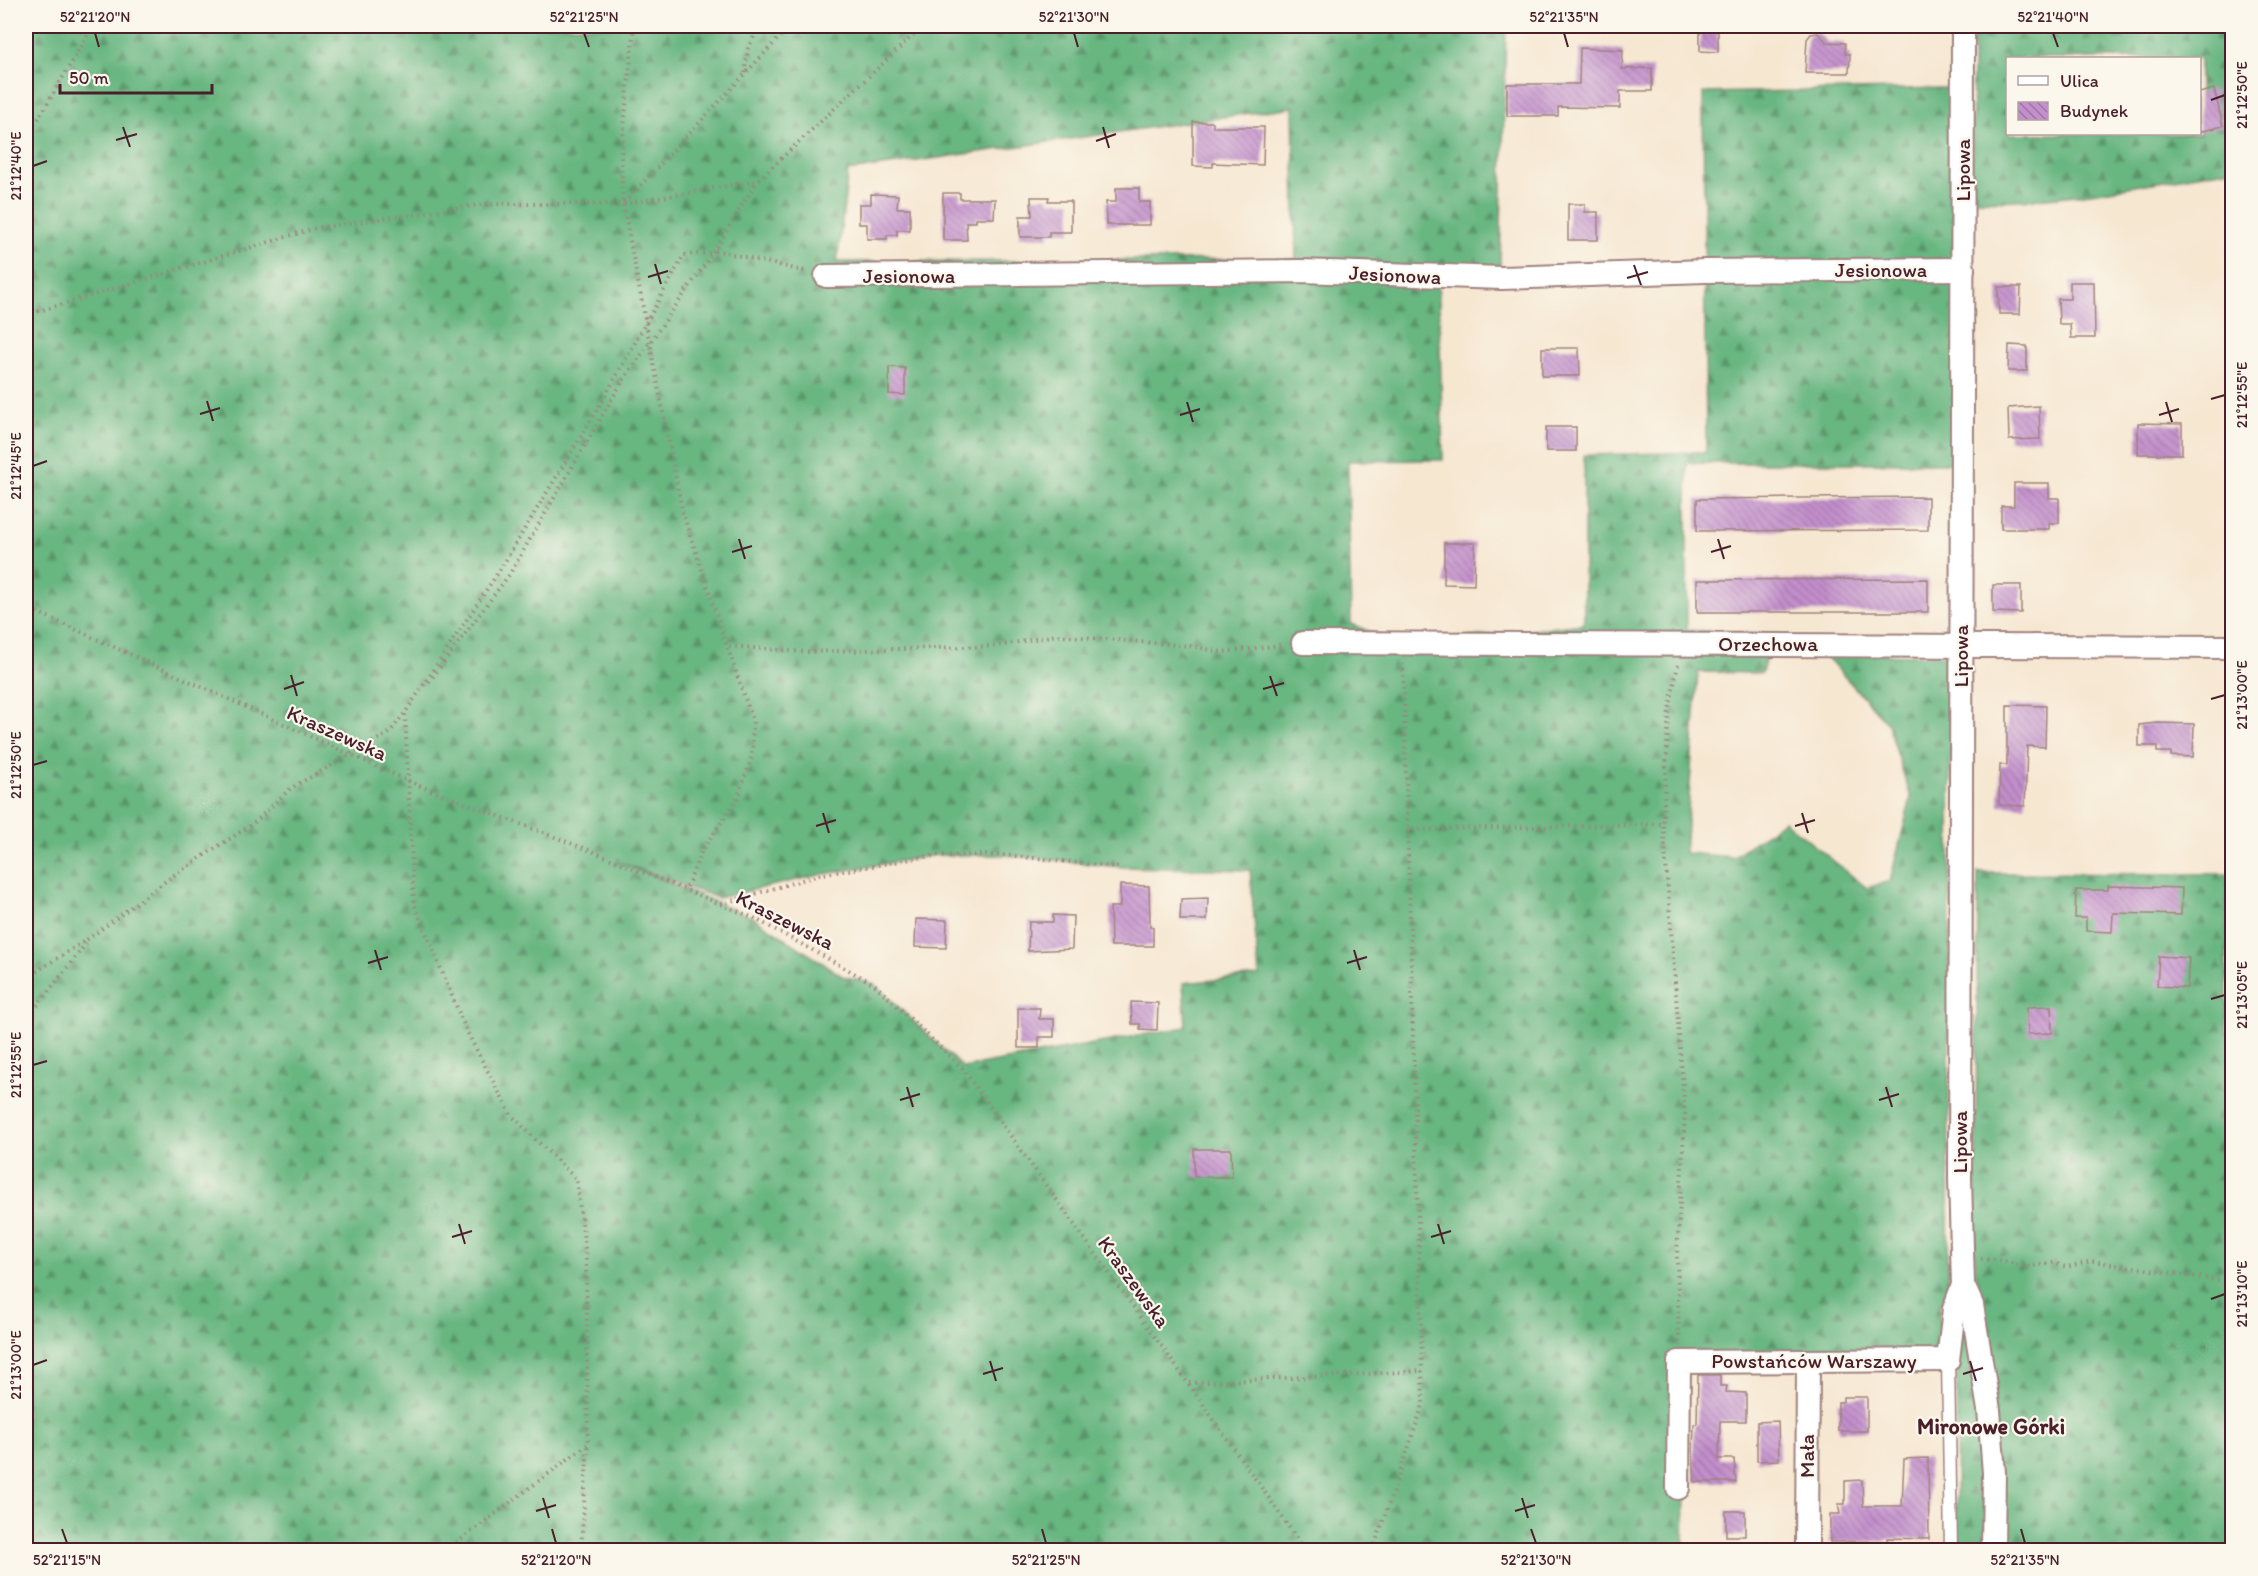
<svg xmlns="http://www.w3.org/2000/svg" width="2258" height="1576" font-family="Itim,sans-serif">
	<style>
		.forest { fill: url(#forest-firs); stroke: #596a56; stroke-width: 1.5; fill-rule: evenodd }
		.building { fill: url(#building-back-hatch) }
		.lines { fill: none; stroke-linecap: round; stroke-linejoin: round }
		.service-casing { stroke: #a0837e; stroke-width: 15 }
		.minor-casing { stroke: #a0837e; stroke-width: 26 }
		.path { stroke: #a0837e; stroke-width: 4; stroke-dasharray: 1.5 4.5; stroke-linecap: butt }
		.service { stroke: #fff; stroke-width: 12 }
		.minor { stroke: #fff; stroke-width: 22 }
		.ticks { fill: none; stroke: #4a1f2b; stroke-width: 2 }
		.labels { text-anchor: middle; stroke-width: 4.5; stroke-linejoin: round; paint-order: stroke }
		.street-label { font-size: 21px; fill: #4a1f2b; stroke: #fbf7ec }
		.neighbourhood-label { font-size: 22px; font-weight: bold; fill: #4a1f2b; stroke: #fbf7ec }
		.neatline { fill: none; stroke: #4a1f2b; stroke-width: 2 }
		.ticks-label { font-size: 15px; text-anchor: middle; fill: #4a1f2b }
	</style>
	<defs>
		<pattern id="forest-firs" width="22" height="20" patternUnits="userSpaceOnUse" patternTransform="scale(1.5)"><rect width="22" height="20" fill="#68b680"/><path d="M5 1l3.5 6h-7zM16 11l3.5 6h-7z" fill="#589369"/></pattern>
		<pattern id="building-back-hatch" width="6" height="6" patternUnits="userSpaceOnUse" patternTransform="scale(1.5)"><rect width="6" height="6" fill="#c38fcc"/><path d="M-1 5l2 2M0 0l6 6M5-1l2 2" fill="none" stroke="#a074a6"/></pattern>
	</defs>
	<rect width="100%" height="100%" fill="#fbf7ec"/>
	<filter id="ink" filterUnits="userSpaceOnUse"><feTurbulence type="fractalNoise" baseFrequency=".0167" numOctaves="2"/><feDisplacementMap in="SourceGraphic" scale="12" xChannelSelector="R" yChannelSelector="G"/><feConvolveMatrix kernelMatrix="1 2 1 2 8 2 1 2 1" color-interpolation-filters="sRGB"/></filter>
	<filter id="wash" filterUnits="userSpaceOnUse"><feTurbulence type="fractalNoise" baseFrequency=".008" numOctaves="4" result="noise"/><feDisplacementMap in="SourceGraphic" scale="24" xChannelSelector="R" yChannelSelector="G"/><feGaussianBlur stdDeviation="1.35" result="paint"/><feColorMatrix in="noise" values="0 0 0 0 0 0 0 0 0 0 0 0 0 0 0 0 0 1.4 0 .05"/><feComposite in="paint" operator="in"/></filter>
	<g filter="url(#wash)">
		<rect width="100%" height="100%" fill="#f6e7d1"/>
		<g class="forest">
			<path d="M26 26H1506L1500 266 1438 265 1443 460 1348 461 1351 624 1402 645 1584 624V455L1706 452 1703 93 1949 88 1955 269V463H1687V630L1771 635 1762 673 1698 672 1685 853 1733 857 1784 821 1867 888 1890 881 1911 798 1888 724 1824 654 1951 655 1948 1293 1939 1307 1940 1353 1687 1354 1684 1550H26ZM1293 107 1296 259 837 262 848 171ZM936 855H1005L1120 867 1250 870 1259 976 1183 983 1186 1027 963 1068 874 984 842 976 754 918 622 863 718 898 819 875Z"/>
			<path d="M1973 26H2232V169C2147 183 2059 204 1972 200ZM2008 58H2200V134H2008Z"/>
			<path d="M1978 873 2227 874V1032L2232 1033V1550H2004L1985 1337 1975 1269Z"/>
			<path d="M1969 1324 1980 1394 1987 1550H1956L1957 1328Z"/>
		</g>
		<g id="blocks">
			<g class="building">
				<path d="M1700 26H1718V52L1700 51Z"/>
				<path d="M1818 33 1827 42 1845 43V54H1850L1849 73H1805L1807 39 1811 34Z"/>
				<path d="M1580 48 1623 50 1622 69 1652 68V91H1620V108L1558 107V116H1507V84H1579Z"/>
				<path d="M2214 89 2223 126 2199 132V93Z"/>
				<path d="M1193 122H1213V127H1264L1263 165 1213 163V167L1193 166Z"/>
				<path d="M1116 188H1139V202H1150V225H1106V202H1116Z"/>
				<path d="M943 193H960V199H995L994 218H976V222H966L967 240H943Z"/>
				<path d="M871 194 898 195 897 208H910V230H897V235H887V239H867V224H859V204H871Z"/>
				<path d="M1031 197H1049L1048 201H1071V232H1049V237H1020V216H1032Z"/>
				<path d="M1568 204H1585V212H1598V240H1568Z"/>
				<path d="M2070 282H2094L2095 338H2071L2070 324H2059L2058 299H2070Z"/>
				<path d="M1998 287H2021L2020 314H1999Z"/>
				<path d="M2009 345 2027 346V371H2008Z"/>
				<path d="M1542 348H1579L1580 376H1542Z"/>
				<path d="M889 367 905 368V395L889 394Z"/>
				<path d="M2039 406 2040 439 2009 440 2008 408Z"/>
				<path d="M2138 423 2182 424V454H2138Z"/>
				<rect x="1546" y="427" width="30" height="24"/>
				<path d="M2014 483H2049V498H2059V523H2049V529H2001V506H2014Z"/>
				<path d="M1928 497V530L1697 531V499Z"/>
				<path d="M1444 543H1475L1474 585 1444 584Z"/>
				<path d="M1928 579V612H1697V580Z"/>
				<path d="M1993 585H2021V613L1993 612Z"/>
				<path d="M2007 705 2046 706 2045 747 2027 746 2025 806 1999 805 2000 765H2007Z"/>
				<path d="M2157 723 2194 724 2193 757 2171 756V752H2157V746H2139V725Z"/>
				<path d="M1120 885 1149 886 1150 927H1153V946H1111L1110 907H1120Z"/>
				<path d="M2108 886 2182 888 2181 915 2113 913 2112 932 2086 931V918H2075L2076 890H2108Z"/>
				<path d="M1208 898 1207 920H1180L1181 899Z"/>
				<path d="M1053 915 1073 916 1072 949 1028 951 1029 922H1053Z"/>
				<path d="M916 919 947 920 946 948 915 947Z"/>
				<path d="M2159 956 2189 958 2187 988 2157 986Z"/>
				<path d="M1131 1002 1158 1003 1157 1030 1140 1029V1024H1132Z"/>
				<path d="M2051 1006 2052 1033 2028 1034 2027 1007Z"/>
				<path d="M1018 1008H1040L1039 1019H1054V1037H1039V1048H1018Z"/>
				<path d="M1194 1149H1231L1232 1177H1194Z"/>
				<path d="M1698 1375H1720V1386H1727L1726 1392 1746 1393V1421H1720L1719 1459H1734L1736 1482H1695L1693 1450 1694 1424H1697Z"/>
				<path d="M1843 1397H1867V1431H1838V1402H1843Z"/>
				<path d="M1778 1421 1779 1460 1757 1461V1422Z"/>
				<path d="M1928 1458 1929 1539 1887 1538V1541L1830 1542V1514H1840L1838 1504H1845V1481L1862 1480 1863 1506H1902L1904 1459Z"/>
				<rect x="1726" y="1511" width="19" height="25"/>
			</g>
		</g>
	</g>
	<g filter="url(#ink)">
		<use href="#blocks" fill-opacity="0" stroke="#a0837e" stroke-width="1.5"/>
		<g class="lines">
			<g class="service-casing">
				<path id="service" d="M1948 1360 1951 1550"/>
			</g>
			<g class="minor-casing">
				<g id="minor">
					<path d="M1963 26 1960 1178 1963 1285 1972 1305 1989 1410 1994 1473 1993 1550"/>
					<path d="M826 276 1301 271 1502 278 1705 271 1963 269"/>
					<path d="M1303 643 2232 647"/>
					<path d="M1678 1488 1679 1362 1948 1360 1954 1309 1963 1285"/>
					<path d="M1807 1550 1808 1363"/>
				</g>
			</g>
			<g class="path">
				<path d="M634 26 621 157 623 204 682 510 727 646 805 652 997 646 1056 635 1191 646 1222 652 1283 645"/>
				<path d="M745 73 748 49 759 26"/>
				<path d="M26 140 93 26"/>
				<path d="M624 203 790 26"/>
				<path d="M715 250 808 272"/>
				<path d="M26 315 316 228 485 204H623L757 181 923 26"/>
				<path d="M26 607 420 786 594 852 754 918 874 984 962 1068 1188 1383 1305 1550"/>
				<path d="M1678 665 1669 710 1663 824 1685 1114 1677 1256 1679 1343"/>
				<path d="M429 682 509 575 622 382 713 253 757 181"/>
				<path d="M1407 830 1663 824"/>
				<path d="M687 887 702 850 737 800 752 756 753 721 727 646"/>
				<path d="M721 904 819 875 936 855H1005L1120 867"/>
				<path d="M26 978 91 937 171 877 254 823 291 788 389 733 404 714"/>
				<path d="M26 1020 88 941"/>
				<path d="M1981 1259 2004 1261 2025 1267 2054 1263 2066 1267 2092 1261 2219 1280 2232 1278"/>
				<path d="M1189 1383 1422 1371"/>
				<path d="M447 1550 588 1444 586 1255 576 1179 511 1115 467 1032 414 904 405 713 501 568 600 405 684 255 713 253"/>
				<path d="M581 1550 588 1444"/>
				<path d="M1373 1550 1423 1405 1403 664"/>
			</g>
			<use href="#service" class="service"/>
			<use href="#minor" class="minor"/>
		</g>
	</g>
	<path class="ticks" d="M95 33 99 47M584 33 589 47M1074 33 1078 47M1564 33 1568 47M2053 33 2058 47M2211 100 2225 95M123 127 130 147M1103 127 1109 148M116 140 137 134M1096 141 1116 134M33 166 47 161M655 264 661 284M1634 265 1641 285M648 277 668 271M1627 278 1648 272M2211 399 2225 395M207 401 213 421M1187 402 1193 422M2166 402 2172 422M200 414 220 408M1180 415 1200 409M2159 415 2179 409M33 466 47 461M739 539 745 559M1718 539 1724 559M732 552 752 546M1711 552 1731 546M291 675 297 696M1270 676 1277 696M284 689 304 682M1263 689 1284 683M2211 699 2225 695M33 765 47 761M823 813 829 833M1802 813 1808 833M816 826 836 820M1795 826 1815 820M375 950 381 970M1354 950 1360 970M368 963 388 957M1347 963 1367 957M2211 999 2225 995M33 1065 47 1061M907 1087 913 1107M1886 1087 1892 1107M900 1100 920 1094M1879 1100 1899 1094M459 1224 465 1244M1438 1224 1444 1244M452 1237 472 1231M1431 1237 1451 1231M2211 1299 2225 1294M990 1361 996 1381M1970 1361 1976 1381M33 1365 47 1360M983 1374 1003 1368M1963 1374 1983 1368M543 1498 549 1518M1522 1498 1528 1518M536 1511 556 1505M1515 1511 1535 1505M62 1529 67 1543M552 1529 556 1543M1042 1529 1046 1543M1531 1529 1536 1543M2021 1529 2025 1543"/>
	<g class="labels">
		<g class="street-label">
			<text transform="translate(1963 170) rotate(-90)" y="7">Lipowa</text>
			<text x="1881" y="277">Jesionowa</text>
			<text transform="translate(1395 275) rotate(3)" y="7">Jesionowa</text>
			<text x="909" y="283">Jesionowa</text>
			<text x="1768" y="651">Orzechowa</text>
			<text transform="translate(1961 656) rotate(-90)" y="7">Lipowa</text>
			<text transform="translate(337 733) rotate(24)" y="7">Kraszewska</text>
			<text transform="translate(785 920) rotate(27)" y="7">Kraszewska</text>
			<text transform="translate(1960 1142) rotate(-90)" y="7">Lipowa</text>
			<text transform="translate(1134 1282) rotate(54)" y="7">Kraszewska</text>
			<text x="1814" y="1368">Powstańców Warszawy</text>
			<text transform="translate(1807 1456) rotate(-90)" y="7">Mała</text>
		</g>
		<g class="neighbourhood-label">
			<text x="1991" y="1434">Mironowe Górki</text>
		</g>
	</g>
	<rect width="2258" height="1576" fill="none" stroke="#fbf7ec" stroke-width="66"/>
	<rect x="2006" y="57" width="195" height="78" fill="#fbf7ec" stroke="#b4a19f" stroke-width="1.5"/>
	<rect x="2018" y="76" width="30" height="9" fill="#ffffff" stroke="#b4a19f" stroke-width="1.5"/>
	<text x="2060" y="87" font-size="18" fill="#4a1f2b">Ulica</text>
	<rect x="2018" y="102" width="30" height="18" fill="url(#building-back-hatch)" stroke="#b4a19f" stroke-width="1.5"/>
	<text x="2060" y="117" font-size="18" fill="#4a1f2b">Budynek</text>
	<path d="M60 84v9h152v-9" fill="none" stroke="#4a1f2b" stroke-width="3"/>
	<text x="69" y="84" font-size="18" fill="#4a1f2b" stroke="#fbf7ec" stroke-width="4.5" paint-order="stroke">50 m</text>
	<rect x="33" y="33" width="2192" height="1510" class="neatline"/>
	<g class="ticks-label">
		<text x="95" y="22">52°21'20"N</text>
		<text x="584" y="22">52°21'25"N</text>
		<text x="1074" y="22">52°21'30"N</text>
		<text x="1564" y="22">52°21'35"N</text>
		<text x="2053" y="22">52°21'40"N</text>
		<text transform="translate(2242 95) rotate(-90)" y="5">21°12'50"E</text>
		<text transform="translate(16 166) rotate(-90)" y="5">21°12'40"E</text>
		<text transform="translate(2242 395) rotate(-90)" y="5">21°12'55"E</text>
		<text transform="translate(16 466) rotate(-90)" y="5">21°12'45"E</text>
		<text transform="translate(2242 695) rotate(-90)" y="5">21°13'00"E</text>
		<text transform="translate(16 765) rotate(-90)" y="5">21°12'50"E</text>
		<text transform="translate(2242 995) rotate(-90)" y="5">21°13'05"E</text>
		<text transform="translate(16 1065) rotate(-90)" y="5">21°12'55"E</text>
		<text transform="translate(2242 1294) rotate(-90)" y="5">21°13'10"E</text>
		<text transform="translate(16 1365) rotate(-90)" y="5">21°13'00"E</text>
		<text x="67" y="1565">52°21'15"N</text>
		<text x="556" y="1565">52°21'20"N</text>
		<text x="1046" y="1565">52°21'25"N</text>
		<text x="1536" y="1565">52°21'30"N</text>
		<text x="2025" y="1565">52°21'35"N</text>
	</g>
</svg>
